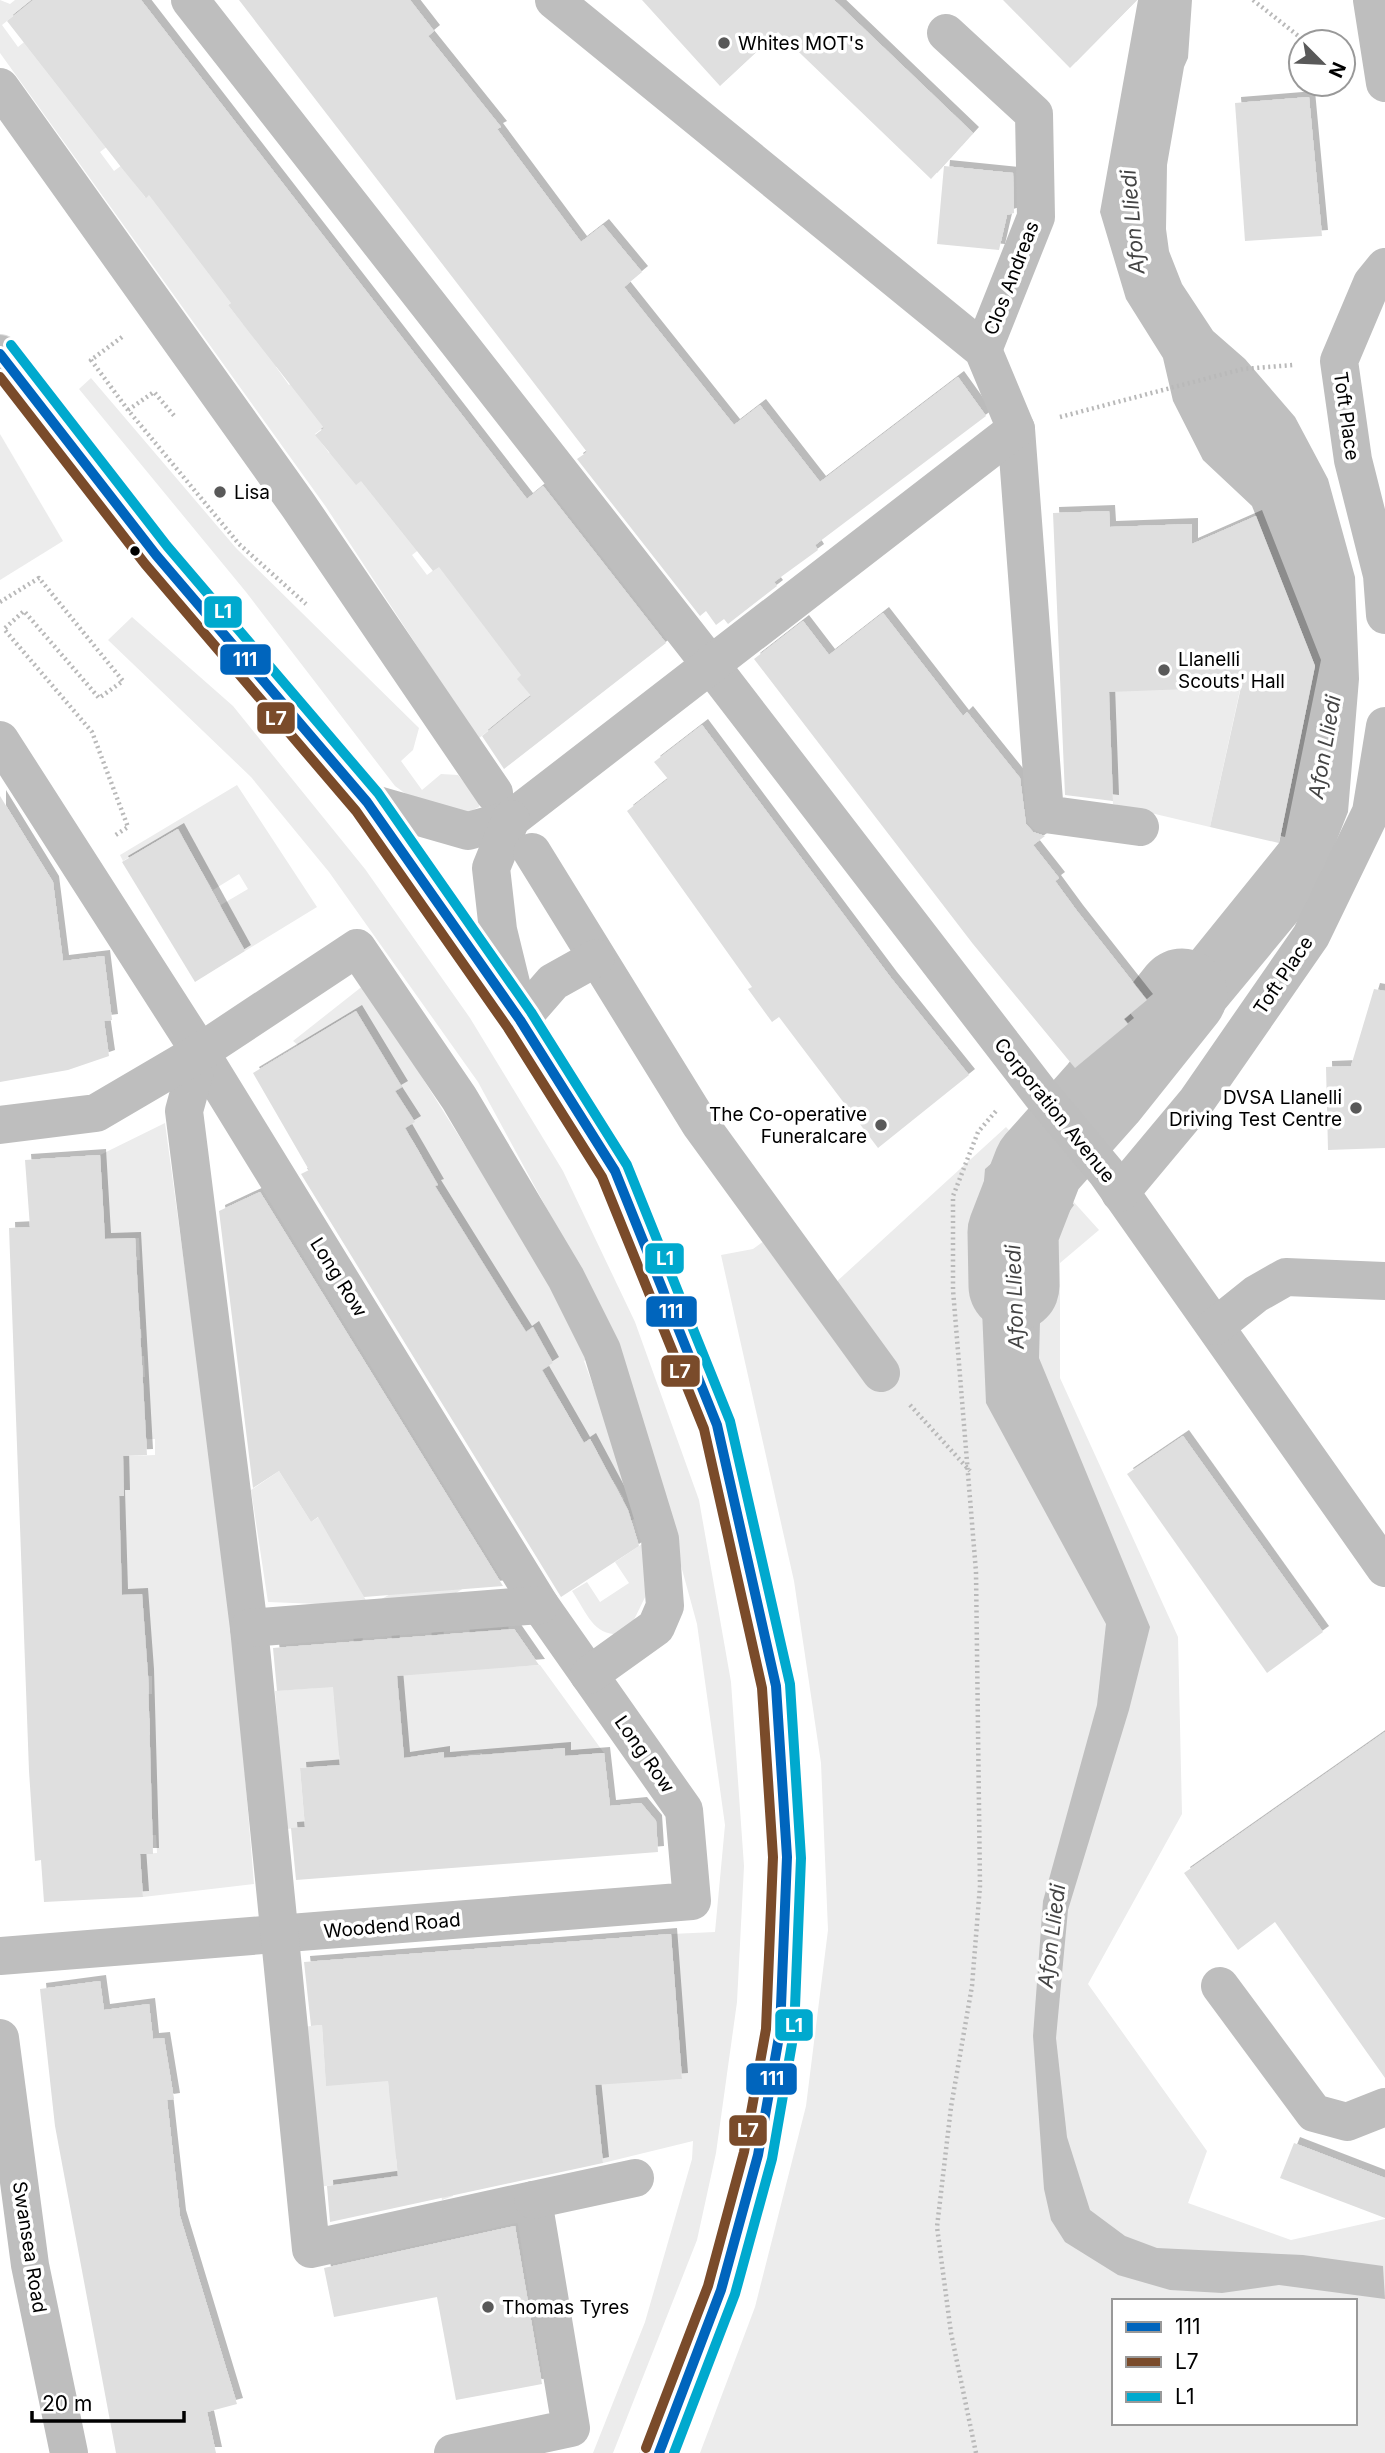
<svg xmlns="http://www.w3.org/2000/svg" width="1385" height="2453" font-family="Inter,sans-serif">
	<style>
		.green { fill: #ececec; fill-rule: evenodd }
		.water { fill: #bfbfbf }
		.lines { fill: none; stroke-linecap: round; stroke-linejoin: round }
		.river { stroke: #bfbfbf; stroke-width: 91 }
		.building { fill: #dfdfdf; filter: url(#shadow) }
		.major-casing { stroke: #dbdbdb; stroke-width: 40 }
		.path { stroke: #b9b9b9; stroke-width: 4.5; stroke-dasharray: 2 3.5; stroke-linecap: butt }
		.minor { stroke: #bebebe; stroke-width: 38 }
		.major { stroke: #bebebe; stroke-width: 38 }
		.bus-1-casing { stroke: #fff; stroke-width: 16 }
		.bus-2-casing { stroke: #fff; stroke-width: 16 }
		.bus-3-casing { stroke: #fff; stroke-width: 16 }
		.bus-1 { stroke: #0065bd; stroke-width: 10 }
		.bus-2 { stroke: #7a4b2a; stroke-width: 10 }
		.bus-3 { stroke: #00a9ce; stroke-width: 10 }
		.poi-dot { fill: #595959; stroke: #fff; stroke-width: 2.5 }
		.bus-dot { fill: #000; stroke: #fff; stroke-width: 2.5 }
		.labels { text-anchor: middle; stroke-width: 7; stroke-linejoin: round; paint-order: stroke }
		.poi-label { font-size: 19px; fill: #000; stroke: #fff; text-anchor: start }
		.street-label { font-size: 19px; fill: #000; stroke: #fff }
		.water-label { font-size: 21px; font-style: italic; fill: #444; stroke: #fff }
		.line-badge { stroke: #fff; stroke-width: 2.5 }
		.badge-label { font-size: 19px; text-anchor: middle; font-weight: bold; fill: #fff }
	</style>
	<defs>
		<filter id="shadow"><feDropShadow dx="6" dy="-6" stdDeviation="0" flood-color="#0004"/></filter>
	</defs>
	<rect width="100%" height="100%" fill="#fff"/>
	<g class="green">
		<path d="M0 0 10 4 15 0H33L2 25 18 47 69 6 151 113 100 152 114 171 165 133 132 180 145 197 190 163 273 270 228 305 243 324 323 331 276 367 289 385 337 348 372 391 315 434 329 453 387 409 408 442 465 514 412 555 427 575 480 535 474 612 488 631 566 641 518 679 531 696 546 735 521 704 478 739 326 507 0 53Z"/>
		<path d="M91 378 236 548 419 728 413 750 401 761 422 790 441 774 458 775 480 802 479 807 457 818 417 802 395 786 246 592 79 389Z"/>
		<path d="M0 434 63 541 0 580Z"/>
		<path d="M132 617 233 706 365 869 470 1018 563 1171 635 1322 699 1500 731 1682 744 1866 737 2002 716 2153 697 2240 613 2453H593L645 2322 692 2159 693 2141 603 2163 599 2124 569 2127 451 2178 453 2196 442 2200 437 2153 396 2159 403 2206 357 2182 318 2187 302 2027 322 2025 326 2085 384 2031 389 2090 682 2079 671 1934 715 1932 725 1825 697 1624 634 1394 579 1268 478 1082 329 872 251 777 108 640Z"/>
		<path d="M1107 646 1210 688 1240 690 1210 827 1113 804Z"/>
		<path d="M237 785 317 907 245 951 219 906 248 889 239 874 213 890 177 829 123 861 120 855Z"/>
		<path d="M364 985 577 1324 592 1355 584 1361 650 1541 652 1583 627 1634C593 1638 589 1616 572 1591L587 1582 600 1602 629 1583 615 1562 648 1540 634 1519 607 1537 595 1518 624 1499 613 1480 576 1504 560 1477 598 1453 590 1439 552 1463 544 1450 577 1430 559 1399 527 1418 510 1388 553 1363 533 1328 491 1354 482 1339 515 1318 506 1304 474 1323 466 1311 499 1290 488 1274 457 1294 438 1266 471 1245 461 1231 432 1250 425 1238 454 1221 444 1203 414 1220 405 1205 437 1184 429 1171 396 1191 387 1177 422 1156 412 1139 377 1162 369 1149 414 1122 404 1105 358 1132 350 1119 401 1086 390 1069 340 1103 329 1087 378 1058 368 1042 321 1070 314 1060 366 1029 356 1011 298 1045 293 1041Z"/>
		<path d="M165 1123 231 1607 254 1884 143 1897 140 1854 157 1853 156 1835 96 1838 91 1737 150 1735V1718L88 1696 152 1694V1676L87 1678 143 1613 142 1595 85 1597 120 1534 119 1518 84 1498 123 1496V1477L80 1458 155 1455V1439L80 1441 77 1381 145 1377 144 1356 76 1359 75 1341 142 1338 140 1317 75 1320 70 1263 140 1260 139 1238 69 1241 104 1221 100 1155Z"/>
		<path d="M1006 1127 1099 1230 1060 1263V1378L1178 1637 1182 1814 1088 1984 1207 2151 1188 2203 1291 2240 1385 2219V2453H700L755 2307 806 2106 828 1930 821 1763 794 1581 721 1255 753 1249 778 1231 834 1284ZM1114 2301H1355V2423H1114Z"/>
		<path d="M279 1471 311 1522 361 1490 355 1580 369 1606 460 1555 475 1581 448 1598 369 1606 268 1602 251 1490Z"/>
		<path d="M508 1620 511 1667 540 1665 604 1753 578 1755 569 1805 565 1748 543 1750 548 1810 487 1817 482 1753 461 1755 466 1814 450 1815 444 1753 418 1755 423 1816 410 1817 402 1736 360 1753 339 1755 344 1815 332 1816 328 1766 300 1768 305 1827 286 1829 275 1691 316 1688 355 1659 353 1632 362 1631 366 1681 395 1679 391 1629 399 1628 403 1673 434 1671 431 1626 443 1625 447 1672 472 1669 469 1623Z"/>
	</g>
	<g class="water">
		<path d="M1138 0H1192L1188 58 1184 67 1167 165 1166 229 1169 251 1182 284 1213 331 1245 359 1295 417 1328 479 1355 577 1359 679 1348 812 1311 905 1129 1125 1086 1073 1153 999 1279 843 1315 666 1252 506 1203 460 1173 401 1163 358 1126 299 1100 212Z"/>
		<path d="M1017 1141 1074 1205 1042 1249 1039 1358 1150 1627 1129 1710 1068 1910 1056 2038 1067 2137 1090 2210 1125 2236 1157 2248 1303 2255 1383 2266 1385 2299 1279 2285 1222 2293 1170 2290 1118 2275 1065 2242 1051 2220 1044 2189 1033 2036 1043 1901 1097 1705 1106 1624 986 1403 979 1239 985 1169Z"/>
	</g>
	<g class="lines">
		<path class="river" d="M1014 1286 1013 1232 1039 1165 1103 1093 1182 994"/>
	</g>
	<g class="building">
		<path d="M33 0H141L527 499 543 486 666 643 504 769 482 736 531 696 517 679 521 675 439 567 433 571 361 481 356 485 315 435 324 428 228 305 231 303 149 195 146 198 121 167 7 21Z"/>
		<path d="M239 0H410L434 31 428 36 501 127 497 129 581 242 603 225 642 272 624 287 734 425 760 405 820 482 958 377 986 416 815 545 818 550 774 582 777 586 728 624 724 619 716 625 706 611 700 616 577 459 587 452Z"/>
		<path d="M642 0H834L973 133 931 179 778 32 720 86Z"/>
		<path d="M1003 0H1137L1070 68Z"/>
		<path d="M1309 97 1322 236 1245 241 1235 103Z"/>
		<path d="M944 166 1013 173 1014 213 1007 215 999 250 937 244Z"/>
		<path d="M1109 511 1110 527 1192 524V544L1256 516 1315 666 1279 843 1210 827 1241 687 1109 692 1113 801 1065 795 1053 513Z"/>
		<path d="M883 613 963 716 967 712 1020 778 1026 824 1033 832 1045 836 1033 845 1059 878 1055 881 1077 911 1147 1000 1124 1019 1128 1024 1075 1068 973 944 754 659 803 621 829 655Z"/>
		<path d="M702 725 891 978 969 1075 878 1148 779 1017 772 1022 748 989 752 987 627 811 668 779 654 762Z"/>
		<path d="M0 796 53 882 63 961 104 956 112 1020 104 1021 109 1056 68 1070 0 1082Z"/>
		<path d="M178 829 245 951 195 982 122 862Z"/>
		<path d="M1374 989 1385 991V1148L1328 1150 1326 1067 1351 1066Z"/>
		<path d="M356 1011 402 1087 395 1091 415 1122 405 1128 438 1185 435 1186 526 1332 533 1327 553 1363 542 1370 584 1443 590 1439 628 1510 639 1546 561 1597 301 1174 309 1170 253 1073Z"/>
		<path d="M100 1155 105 1239 135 1238 147 1455 123 1456 124 1496H119L122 1595 142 1594 148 1675 153 1854H140L143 1897 44 1902 41 1860 35 1861 29 1771 9 1228 30 1227 25 1160Z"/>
		<path d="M260 1192 503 1586 364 1597 318 1517 311 1522 279 1471 253 1488 219 1211Z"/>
		<path d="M1183 1436 1323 1632 1267 1673 1127 1474Z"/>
		<path d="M514 1629 539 1665 397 1676 404 1758 444 1752V1758L565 1748V1756L604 1753 610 1806 641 1803 656 1821 658 1852 296 1880 291 1828 305 1827 300 1768 340 1765 333 1687 277 1691 273 1648Z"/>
		<path d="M1385 1732V2078L1275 1922 1238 1950 1184 1873Z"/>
		<path d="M671 1934 682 2079 595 2085 603 2163 330 2222 327 2186 398 2176 388 2081 326 2086 322 2025 311 2026 304 1962Z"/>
		<path d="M100 1981 104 2010 149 2004 153 2039 164 2038 174 2099 167 2100 180 2216 237 2404 207 2412 216 2453H116L55 2126 40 1989Z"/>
		<path d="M1294 2143 1385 2178V2218L1280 2178Z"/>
		<path d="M515 2226 542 2384 456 2400 437 2297 334 2317 324 2268Z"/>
	</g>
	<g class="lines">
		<g class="major-casing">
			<path id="major" d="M0 354 156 555 367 802 520 1020 615 1171 717 1425 776 1686 787 1857 780 2031 758 2155 721 2290 659 2453"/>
		</g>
		<g class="path">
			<path d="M1253 0 1306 42"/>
			<path d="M122 337 91 360 128 410 239 544 306 604"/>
			<path d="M128 410 154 392 176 418"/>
			<path d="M1060 417 1243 369 1293 365"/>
			<path d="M0 602 39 578 123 681 99 698 24 611 4 629 92 732 128 827 114 836"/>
			<path d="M910 1405 970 1471"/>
			<path d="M976 2453 951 2333 937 2227 951 2107 972 1986 980 1886 976 1572 953 1290V1196L978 1132 996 1111"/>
		</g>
		<g class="minor">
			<path d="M190 0 710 664 1040 1093 1106 1172 1385 1568"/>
			<path d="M1372 0 1385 83"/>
			<path d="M946 33 1034 114 1036 217 983 350"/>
			<path d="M0 87 298 505 494 793"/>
			<path d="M1385 267 1372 283 1339 361 1353 460 1382 575 1385 615"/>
			<path d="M1016 429 1045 814 1140 827"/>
			<path d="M0 740 200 1052 540 1605 684 1810 692 1901 0 1956"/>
			<path d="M367 802 468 831 511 819 1016 429 983 350 554 0"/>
			<path d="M511 819 491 868 498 930 520 1020"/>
			<path d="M532 852 700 1124 881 1373"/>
			<path d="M520 1020 553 982 596 958"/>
			<path d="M200 1052 184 1111 249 1628 311 2249 533 2200 571 2428 453 2453"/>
			<path d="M0 1125 96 1113 200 1052 357 948 459 1098 566 1278 602 1350 660 1539 665 1606 656 1627 589 1675"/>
			<path d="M1120 1193 1196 1102 1311 936 1371 812 1385 726"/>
			<path d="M1216 1326 1256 1294 1286 1277 1385 1281"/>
			<path d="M249 1628 540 1605"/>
			<path d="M1220 1986 1314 2113 1347 2122 1385 2107"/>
			<path d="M0 2038 30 2265 69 2453"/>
			<path d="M533 2200 635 2178"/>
		</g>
		<use href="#major" class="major"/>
		<g class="bus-1-casing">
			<path id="bus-1" d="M0 354 156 555 367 802 520 1020 615 1171 717 1425 776 1686 787 1857 780 2031 758 2155 721 2290 659 2453"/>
		</g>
		<g class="bus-2-casing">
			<path id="bus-2" d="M0 377 145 564 356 811 508 1028 602 1177 704 1429 762 1688 773 1857 766 2029 744 2152 708 2286 646 2448"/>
		</g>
		<g class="bus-3-casing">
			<path id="bus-3" d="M11 345 167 546 378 793 531 1012 627 1165 730 1421 790 1684 801 1858 794 2032 772 2159 735 2294 674 2453"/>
		</g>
		<use href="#bus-1" class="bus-1"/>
		<use href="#bus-2" class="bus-2"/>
		<use href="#bus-3" class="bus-3"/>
	</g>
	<g class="poi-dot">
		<circle cx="724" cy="43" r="7"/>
		<circle cx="220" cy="492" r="7"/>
		<circle cx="1164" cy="670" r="7"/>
		<circle cx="1356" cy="1108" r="7"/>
		<circle cx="881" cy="1125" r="7"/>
		<circle cx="488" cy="2307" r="7"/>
	</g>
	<circle class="bus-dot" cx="135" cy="551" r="6"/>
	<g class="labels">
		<g class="poi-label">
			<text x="738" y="50">Whites MOT's</text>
			<text x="234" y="499">Lisa</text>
			<text x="1178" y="666">Llanelli<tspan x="1178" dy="22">Scouts' Hall</tspan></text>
			<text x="1342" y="1104" text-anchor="end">DVSA Llanelli<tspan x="1342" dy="22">Driving Test Centre</tspan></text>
			<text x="867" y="1121" text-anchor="end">The Co-operative<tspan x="867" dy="22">Funeralcare</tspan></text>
			<text x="502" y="2314">Thomas Tyres</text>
		</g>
		<g class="street-label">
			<text transform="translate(1011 278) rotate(-69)" y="7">Clos Andreas</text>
			<text transform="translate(1347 416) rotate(82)" y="7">Toft Place</text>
			<text transform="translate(1283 975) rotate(-56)" y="7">Toft Place</text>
			<text transform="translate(1055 1110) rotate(51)" y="7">Corporation Avenue</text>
			<text transform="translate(339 1277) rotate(58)" y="7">Long Row</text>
			<text transform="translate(645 1754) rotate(55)" y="7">Long Row</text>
			<text transform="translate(392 1925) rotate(-5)" y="7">Woodend Road</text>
			<text transform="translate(30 2247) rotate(81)" y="7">Swansea Road</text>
		</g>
		<g class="water-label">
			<text transform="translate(1133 222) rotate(-95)" y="7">Afon Lliedi</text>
			<text transform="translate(1325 747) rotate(-80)" y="7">Afon Lliedi</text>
			<text transform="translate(1015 1297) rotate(-92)" y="7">Afon Lliedi</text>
			<text transform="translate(1052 1936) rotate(-83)" y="7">Afon Lliedi</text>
		</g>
	</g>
	<g class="line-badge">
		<rect x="203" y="595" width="40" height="34" rx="7" fill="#00a9ce"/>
		<rect x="219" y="643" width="53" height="33" rx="7" fill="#0065bd"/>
		<rect x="256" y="701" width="40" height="34" rx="7" fill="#7a4b2a"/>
		<rect x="644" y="1242" width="41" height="33" rx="7" fill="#00a9ce"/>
		<rect x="645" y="1295" width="53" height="33" rx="7" fill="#0065bd"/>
		<rect x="660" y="1354" width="41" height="34" rx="7" fill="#7a4b2a"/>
		<rect x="774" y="2008" width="40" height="34" rx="7" fill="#00a9ce"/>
		<rect x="745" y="2062" width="53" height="34" rx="7" fill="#0065bd"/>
		<rect x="728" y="2114" width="40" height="33" rx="7" fill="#7a4b2a"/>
	</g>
	<g class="badge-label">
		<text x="223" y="618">L1</text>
		<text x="245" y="666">111</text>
		<text x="276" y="725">L7</text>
		<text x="665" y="1265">L1</text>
		<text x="671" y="1318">111</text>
		<text x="680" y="1378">L7</text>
		<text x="794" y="2032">L1</text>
		<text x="772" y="2085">111</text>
		<text x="748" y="2137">L7</text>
	</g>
	<rect x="1112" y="2299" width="245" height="126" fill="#ffffff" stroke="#999999" stroke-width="2"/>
	<rect x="1126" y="2322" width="35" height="10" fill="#0065bd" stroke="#999999" stroke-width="2"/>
	<text x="1175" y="2334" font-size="21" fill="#000000">111</text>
	<rect x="1126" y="2357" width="35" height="10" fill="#7a4b2a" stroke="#999999" stroke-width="2"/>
	<text x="1175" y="2369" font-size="21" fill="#000000">L7</text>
	<rect x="1126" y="2392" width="35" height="10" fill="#00a9ce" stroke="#999999" stroke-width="2"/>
	<text x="1175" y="2404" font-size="21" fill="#000000">L1</text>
	<g transform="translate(1322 63) rotate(114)"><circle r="33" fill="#ffffff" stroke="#999999" stroke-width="2"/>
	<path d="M0-5L12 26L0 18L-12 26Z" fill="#595959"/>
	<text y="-10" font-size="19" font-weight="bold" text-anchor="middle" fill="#000000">N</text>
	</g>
	<path d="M32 2411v10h152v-10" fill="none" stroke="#000000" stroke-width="3.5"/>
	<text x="42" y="2411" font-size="21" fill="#000000" stroke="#ffffff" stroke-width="5" paint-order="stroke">20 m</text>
</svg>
